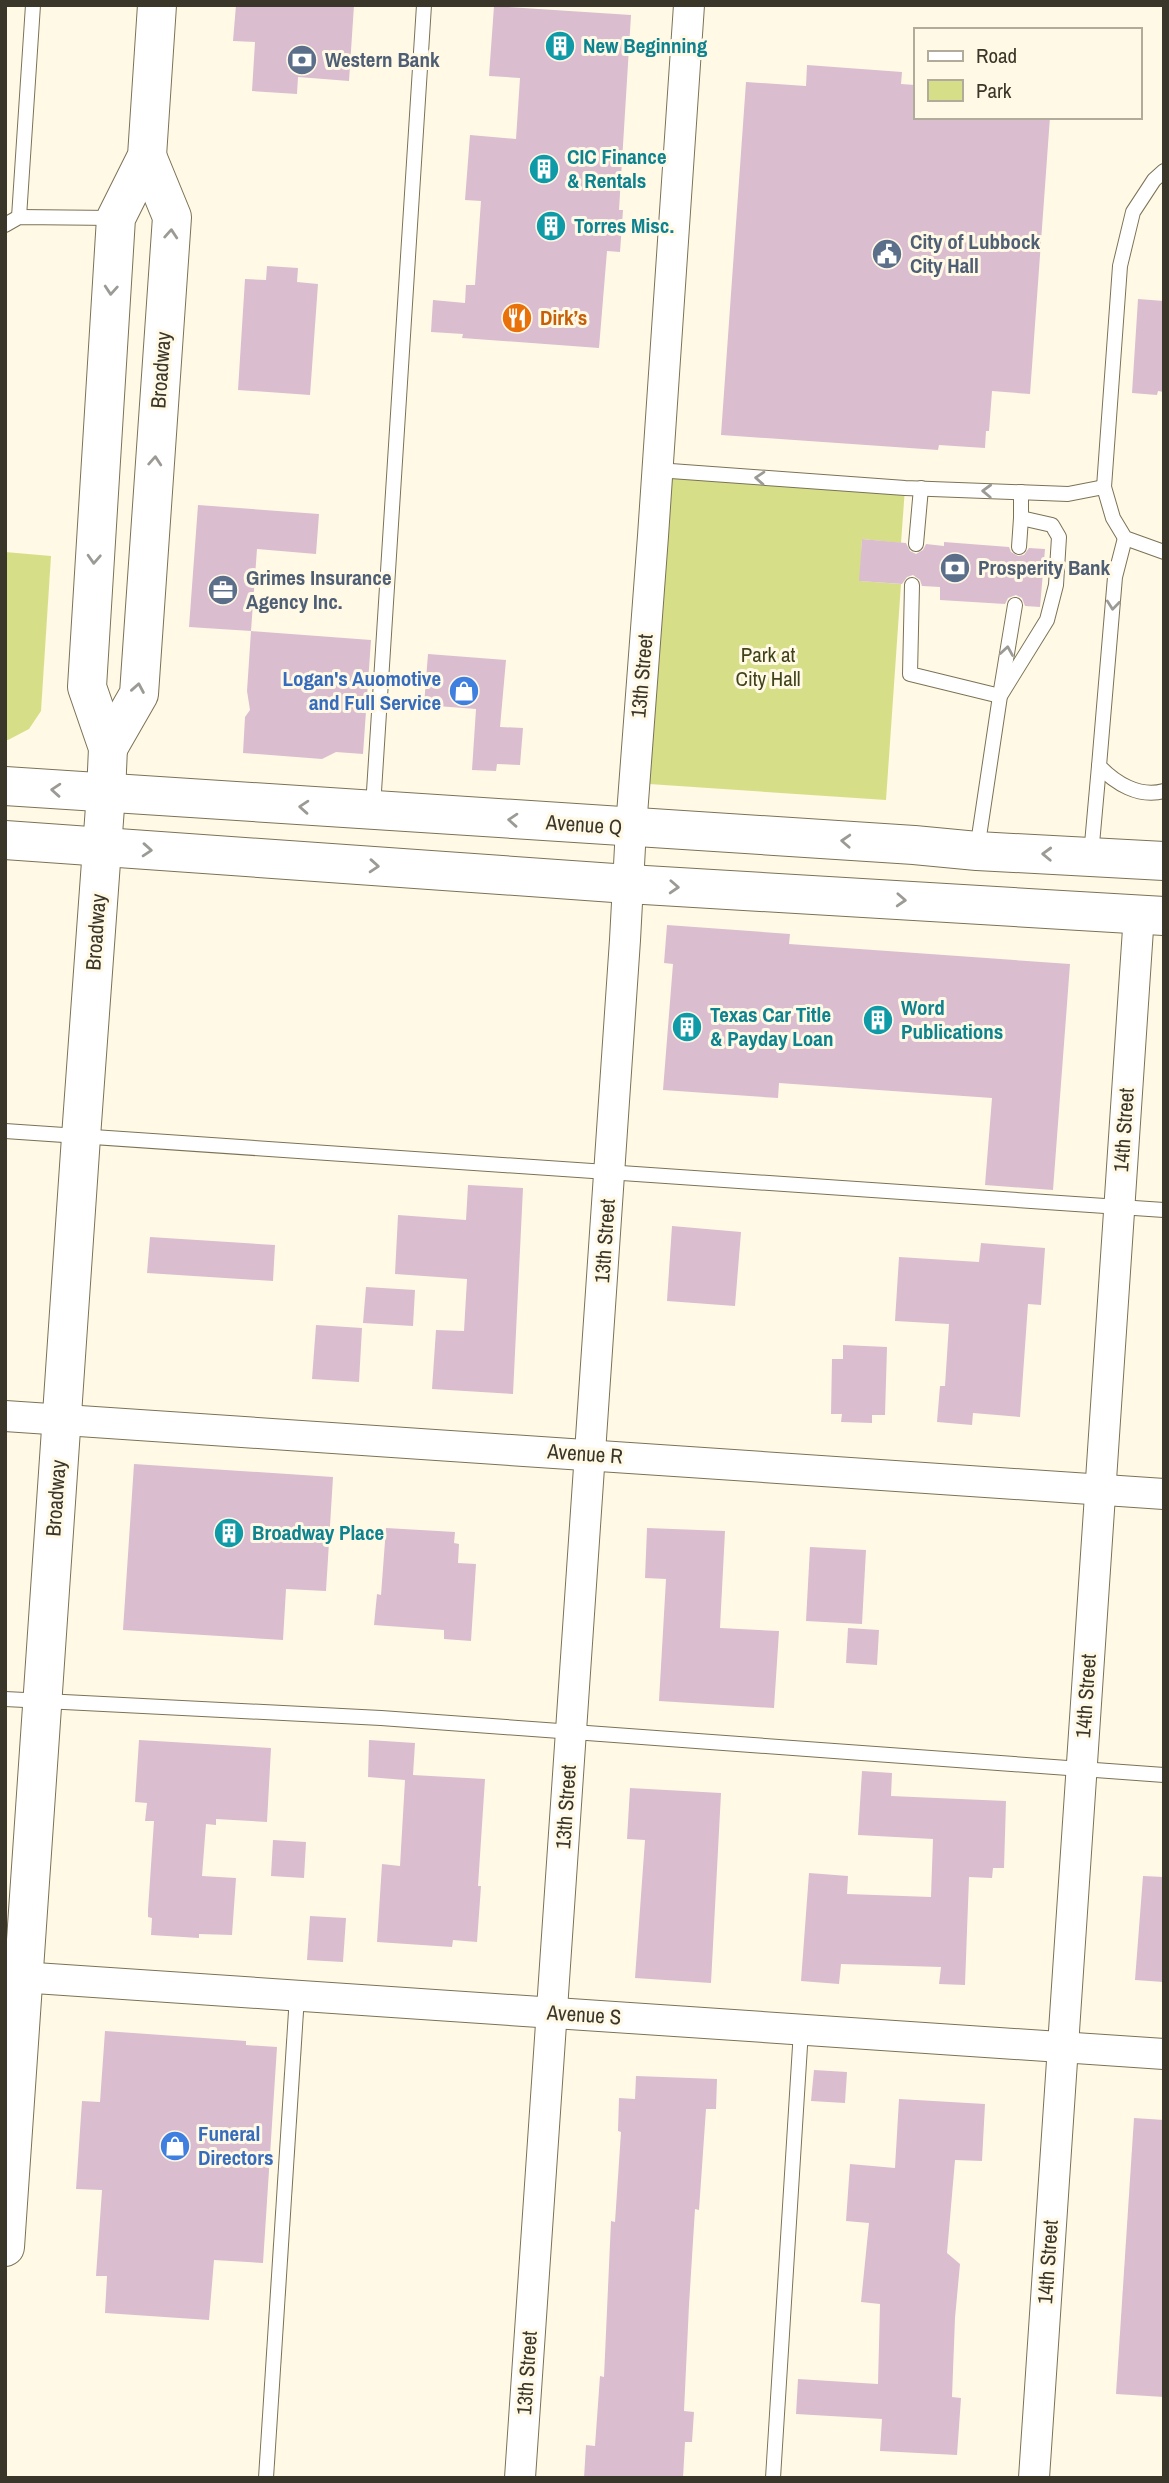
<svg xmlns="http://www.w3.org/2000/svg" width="1169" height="2483" font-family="'Archivo Narrow',sans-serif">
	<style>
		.green { fill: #d6df88 }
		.building { fill: #dbbdd0 }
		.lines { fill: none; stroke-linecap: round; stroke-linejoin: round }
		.lane-casing { stroke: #7b7256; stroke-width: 16 }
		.street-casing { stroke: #7b7256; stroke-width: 32 }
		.secondary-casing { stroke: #7b7256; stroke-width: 40 }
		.highway-casing { stroke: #7b7256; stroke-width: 40 }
		.lane { stroke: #fff; stroke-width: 14 }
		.street { stroke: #fff; stroke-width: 30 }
		.secondary { stroke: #fff; stroke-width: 38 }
		.highway { stroke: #fff; stroke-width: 38 }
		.oneway { stroke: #9c9a94 }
		.labels { text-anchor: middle; stroke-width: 6; stroke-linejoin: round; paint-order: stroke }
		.culture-label { font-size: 21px; font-weight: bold; fill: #0d838f; stroke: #fff9e6; text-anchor: start }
		.service-label { font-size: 21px; font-weight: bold; fill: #4e5e75; stroke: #fff9e6; text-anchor: start }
		.food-label { font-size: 21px; font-weight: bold; fill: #c56008; stroke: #fff9e6; text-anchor: start }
		.street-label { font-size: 21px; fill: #3a3629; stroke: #fff9e6 }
		.park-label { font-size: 21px; fill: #3f431a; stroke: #fff9e6 }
		.shop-label { font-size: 21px; font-weight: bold; fill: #366cbe; stroke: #fff9e6; text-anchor: end }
	</style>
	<rect width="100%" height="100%" fill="#fff9e6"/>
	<g class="green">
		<path d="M657 470 905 488 901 543 862 539 860 581 901 584 886 800 634 783Z"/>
		<path d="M5 552 51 556 41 711 29 729 8 740H5Z"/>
	</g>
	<g class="building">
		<path d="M236 5H354L349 81 298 77 297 94 252 91 255 42 233 41Z"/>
		<path d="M494 6 631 15 619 210H623L620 252 607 251 599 348 462 338 463 334 431 332 433 300 465 303 466 285H475L481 201 465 200 470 135 516 139 520 78 489 76Z"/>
		<path d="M807 65 902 72 901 84 915 85V117H1050L1030 394 992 391 989 431H986L985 448 939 445 938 450 721 435 746 82 806 86Z"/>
		<path d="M267 266 298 268 297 282 318 284 310 395 238 390 245 279 266 280Z"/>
		<path d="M1138 299 1164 301V392L1158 391 1157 395 1132 393Z"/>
		<path d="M198 505 319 514 316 554 257 549 251 631 189 627Z"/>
		<path d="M862 539 906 543 910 551 916 554 923 550 926 544 944 546V542L1009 547 1011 552 1018 556 1024 555 1029 548 1045 549 1040 607 1025 606 1022 598 1016 595 1008 598 1005 604 940 600V587L922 586 920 580 913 575 907 577 902 584 859 581Z"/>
		<path d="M251 631 371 640 363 754 336 752 322 759 243 753 245 717 250 710 247 691Z"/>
		<path d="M428 654 506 660 500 727 523 728 520 765 497 764 496 771 472 770 476 709 424 705Z"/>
		<path d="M667 925 790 934 789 944 1070 964 1053 1190 985 1185 992 1098 779 1083 778 1098 663 1090 673 964 664 963Z"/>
		<path d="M468 1185 523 1188 513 1394 432 1389 436 1330 464 1331 467 1279 395 1274 398 1215 466 1220Z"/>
		<path d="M672 1226 741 1232 735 1306 667 1301Z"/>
		<path d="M150 1237 275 1245 273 1281 147 1273Z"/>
		<path d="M981 1243 1045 1248 1041 1305 1028 1304 1020 1417 973 1413 972 1425 937 1422 940 1386H945L949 1324 895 1321 899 1257 979 1262Z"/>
		<path d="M366 1287 415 1290 413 1326 363 1323Z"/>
		<path d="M316 1325 362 1328 359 1382 312 1379Z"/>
		<path d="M843 1345 887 1347 885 1415H872V1423L841 1422 842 1414H831L832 1359H843Z"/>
		<path d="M134 1464 333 1477 326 1591 286 1589 283 1640 123 1630Z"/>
		<path d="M386 1528 455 1532 454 1543 459 1544 458 1563 476 1564 471 1641 444 1639V1630L374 1625 377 1594 381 1595Z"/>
		<path d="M647 1528 725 1531 720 1628 779 1631 774 1708 659 1701 666 1579 645 1578Z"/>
		<path d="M810 1547 866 1550 862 1624 806 1621Z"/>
		<path d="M848 1628 879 1630 877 1665 846 1663Z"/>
		<path d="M139 1740 271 1748 267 1822 216 1819V1825L206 1824 202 1876 236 1878 232 1935 199 1934V1938L151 1935 152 1918 148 1917V1910L154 1821H145L147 1803 135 1802Z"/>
		<path d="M369 1740 415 1743 413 1775 485 1779 478 1886H481L477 1942 453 1940 452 1947 377 1942 382 1864 400 1866 405 1780 368 1777Z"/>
		<path d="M862 1771 892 1773 891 1796 1006 1801 1004 1868H993L992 1878 969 1877 965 1985 939 1984 941 1967 841 1964 839 1984 801 1981 809 1873 848 1876 847 1894 931 1897 933 1839 858 1835Z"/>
		<path d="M630 1788 721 1793 711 1983 635 1978 645 1840 627 1839Z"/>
		<path d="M273 1840 306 1842 304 1878 271 1876Z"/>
		<path d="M1143 1876 1164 1877V1982L1135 1980Z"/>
		<path d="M310 1916 346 1918 343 1962 307 1960Z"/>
		<path d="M105 2031 246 2041V2045L277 2047 263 2263 214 2260 209 2320 105 2313 107 2276H96L102 2190 76 2189 82 2101 100 2102Z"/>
		<path d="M814 2070 847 2072 845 2103 811 2101Z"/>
		<path d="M636 2076 717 2079 716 2109H706L699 2210 695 2209 689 2305 684 2411 694 2412 692 2442H685L683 2478H584L586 2445 595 2446 600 2376 604 2377 611 2221 615 2222 621 2132 618 2131 619 2098 635 2099Z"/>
		<path d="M899 2099 985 2104 982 2161 955 2160 947 2253 960 2264 955 2318 952 2397 961 2398 957 2455 880 2451 882 2419 796 2414 798 2379 878 2384 880 2304 861 2302 869 2223 846 2221 850 2164 895 2168Z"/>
		<path d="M1134 2118 1164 2120V2397L1116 2394Z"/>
	</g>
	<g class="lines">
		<g class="lane-casing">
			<g id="lane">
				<path d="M1164 171 1154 180 1133 212 1120 266 1104 487 1113 518 1125 538 1164 552"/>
				<path d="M19 217 33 5"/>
				<path d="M5 225 19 217 114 218"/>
				<path d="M657 470 905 488 1068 494 1104 487"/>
				<path d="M1125 538 1115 577 1099 766C1115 783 1139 798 1164 791"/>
				<path d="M916 544 921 488"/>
				<path d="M1019 547 1021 518"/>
				<path d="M912 585 910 674 1000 696 1015 605"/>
				<path d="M373 807 424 5"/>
				<path d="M977 850 1000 696 1047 620 1056 585 1059 537 1052 525 1021 518V492"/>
				<path d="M1091 855 1099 766"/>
				<path d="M5 1131 1164 1210"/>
				<path d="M5 1699 381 1718 1164 1775"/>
				<path d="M266 2478 297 1996"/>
				<path d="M773 2478 801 2030"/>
			</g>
		</g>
		<g class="street-casing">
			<g id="street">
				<path d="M5 1416 1164 1494"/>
				<path d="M5 1976 1164 2054"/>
				<path d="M520 2478 625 940 631 828 653 536 689 5"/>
				<path d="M1034 2478 1139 914"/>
			</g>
		</g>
		<g class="secondary-casing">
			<g id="secondary">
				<path d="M108 748 139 694 172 217 147 156"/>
				<path d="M5 2247 81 1137 106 793 108 748 87 687 116 218 147 156 157 5"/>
			</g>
		</g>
		<g class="highway-casing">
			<g id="highway">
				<path d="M5 786 914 845 977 851 1164 861"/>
				<path d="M5 840 628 884 1164 916"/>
			</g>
		</g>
		<use href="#lane" class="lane"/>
		<use href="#street" class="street"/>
		<use href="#secondary" class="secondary"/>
		<use href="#highway" class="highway"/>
	</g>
	<defs><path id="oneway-chevron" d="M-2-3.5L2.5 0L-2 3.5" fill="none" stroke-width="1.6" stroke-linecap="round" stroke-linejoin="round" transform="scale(1.75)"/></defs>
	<g class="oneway">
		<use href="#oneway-chevron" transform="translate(171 234) rotate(-86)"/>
		<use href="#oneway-chevron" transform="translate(111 290) rotate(94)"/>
		<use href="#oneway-chevron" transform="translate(155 461) rotate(-86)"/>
		<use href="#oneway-chevron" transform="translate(760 478) rotate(-176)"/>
		<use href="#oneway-chevron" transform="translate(987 491) rotate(-178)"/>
		<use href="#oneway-chevron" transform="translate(94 559) rotate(93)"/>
		<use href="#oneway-chevron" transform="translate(1113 605) rotate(96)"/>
		<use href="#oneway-chevron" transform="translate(1007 651) rotate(-81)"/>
		<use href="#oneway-chevron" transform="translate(138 688) rotate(-80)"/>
		<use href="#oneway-chevron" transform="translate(56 790) rotate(-176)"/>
		<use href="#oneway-chevron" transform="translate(304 807) rotate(-176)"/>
		<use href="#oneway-chevron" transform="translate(513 820) rotate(-176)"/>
		<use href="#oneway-chevron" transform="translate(846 841) rotate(-177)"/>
		<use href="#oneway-chevron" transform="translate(147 850) rotate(4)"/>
		<use href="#oneway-chevron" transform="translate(1047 854) rotate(-178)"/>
		<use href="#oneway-chevron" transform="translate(374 866) rotate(4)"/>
		<use href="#oneway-chevron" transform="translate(674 887) rotate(3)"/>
		<use href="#oneway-chevron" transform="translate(901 900) rotate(3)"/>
	</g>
	<defs>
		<g id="building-disc" transform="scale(1.575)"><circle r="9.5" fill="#0f9aa8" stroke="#fff9e6"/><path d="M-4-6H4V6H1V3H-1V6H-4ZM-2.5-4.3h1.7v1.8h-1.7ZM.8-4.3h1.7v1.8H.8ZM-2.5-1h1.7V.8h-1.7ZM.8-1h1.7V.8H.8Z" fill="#fff"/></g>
		<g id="bank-disc" transform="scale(1.575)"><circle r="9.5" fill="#5c6f8a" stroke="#fff9e6"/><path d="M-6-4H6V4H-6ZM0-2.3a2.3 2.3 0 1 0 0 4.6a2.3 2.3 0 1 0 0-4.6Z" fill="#fff"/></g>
		<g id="civic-disc" transform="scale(1.575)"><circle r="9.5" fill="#5c6f8a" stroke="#fff9e6"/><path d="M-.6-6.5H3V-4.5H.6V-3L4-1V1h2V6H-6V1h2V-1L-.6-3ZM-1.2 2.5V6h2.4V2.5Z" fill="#fff"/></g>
		<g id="restaurant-disc" transform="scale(1.575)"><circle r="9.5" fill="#e8710a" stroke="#fff9e6"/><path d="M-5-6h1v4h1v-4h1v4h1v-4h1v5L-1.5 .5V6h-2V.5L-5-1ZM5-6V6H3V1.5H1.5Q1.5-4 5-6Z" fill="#fff"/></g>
		<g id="office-disc" transform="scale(1.575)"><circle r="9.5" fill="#5c6f8a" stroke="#fff9e6"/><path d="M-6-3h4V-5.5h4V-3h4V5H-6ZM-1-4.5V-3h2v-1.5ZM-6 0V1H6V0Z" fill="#fff"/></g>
		<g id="shop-disc" transform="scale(1.575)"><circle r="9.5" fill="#3f7fe0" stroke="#fff9e6"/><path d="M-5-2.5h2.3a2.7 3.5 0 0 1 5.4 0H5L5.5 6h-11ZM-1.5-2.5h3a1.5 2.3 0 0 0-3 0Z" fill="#fff"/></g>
	</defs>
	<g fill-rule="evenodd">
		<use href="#building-disc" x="560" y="46"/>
		<use href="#bank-disc" x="302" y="60"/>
		<use href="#building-disc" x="544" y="169"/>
		<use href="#building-disc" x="551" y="226"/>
		<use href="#civic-disc" x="887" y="254"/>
		<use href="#restaurant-disc" x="517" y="318"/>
		<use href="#bank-disc" x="955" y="568"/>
		<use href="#office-disc" x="223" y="590"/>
		<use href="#shop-disc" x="464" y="691"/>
		<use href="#building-disc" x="878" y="1020"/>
		<use href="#building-disc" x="687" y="1027"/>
		<use href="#building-disc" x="229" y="1533"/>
		<use href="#shop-disc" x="175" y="2146"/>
	</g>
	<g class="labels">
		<g class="culture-label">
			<text x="583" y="53">New Beginning</text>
			<text x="567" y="164">CIC Finance<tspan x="567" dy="24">&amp; Rentals</tspan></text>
			<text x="574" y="233">Torres Misc.</text>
			<text x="901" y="1015">Word<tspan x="901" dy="24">Publications</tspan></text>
			<text x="710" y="1022">Texas Car Title<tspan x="710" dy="24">&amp; Payday Loan</tspan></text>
			<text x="252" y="1540">Broadway Place</text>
		</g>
		<g class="service-label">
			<text x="325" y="67">Western Bank</text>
			<text x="910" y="249">City of Lubbock<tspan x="910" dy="24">City Hall</tspan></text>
			<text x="978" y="575">Prosperity Bank</text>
			<text x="246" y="585">Grimes Insurance<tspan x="246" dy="24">Agency Inc.</tspan></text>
		</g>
		<g class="food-label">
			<text x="540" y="325">Dirk’s</text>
		</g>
		<g class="street-label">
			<text transform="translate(161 370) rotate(-86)" y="7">Broadway</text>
			<text transform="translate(642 676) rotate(-85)" y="7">13th Street</text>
			<text transform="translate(584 825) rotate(4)" y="7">Avenue Q</text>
			<text transform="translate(96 932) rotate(-86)" y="7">Broadway</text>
			<text transform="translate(1124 1130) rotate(-86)" y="7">14th Street</text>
			<text transform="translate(605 1241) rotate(-86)" y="7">13th Street</text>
			<text transform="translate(585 1454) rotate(4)" y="7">Avenue R</text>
			<text transform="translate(56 1498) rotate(-86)" y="7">Broadway</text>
			<text transform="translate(1086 1696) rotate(-86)" y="7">14th Street</text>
			<text transform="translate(566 1807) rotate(-86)" y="7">13th Street</text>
			<text transform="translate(584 2015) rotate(4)" y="7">Avenue S</text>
			<text transform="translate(1048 2262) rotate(-86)" y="7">14th Street</text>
			<text transform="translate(527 2373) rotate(-86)" y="7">13th Street</text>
		</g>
		<g class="park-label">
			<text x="768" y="662">Park at<tspan x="768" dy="24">City Hall</tspan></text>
		</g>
		<g class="shop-label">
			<text x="441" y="686">Logan's Auomotive<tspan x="441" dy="24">and Full Service</tspan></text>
			<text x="198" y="2141" text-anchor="start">Funeral<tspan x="198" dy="24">Directors</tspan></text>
		</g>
	</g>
	<rect width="1169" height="2483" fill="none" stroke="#3a3629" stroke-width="14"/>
	<rect x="914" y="28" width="228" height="91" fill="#fff9e6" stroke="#b0ab9a" stroke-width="2"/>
	<rect x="928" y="51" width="35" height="10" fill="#ffffff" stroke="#b0ab9a" stroke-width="2"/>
	<text x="976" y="63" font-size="21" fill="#3a3629">Road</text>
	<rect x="928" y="80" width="35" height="21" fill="#d6df88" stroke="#b0ab9a" stroke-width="2"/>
	<text x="976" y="98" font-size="21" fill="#3a3629">Park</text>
</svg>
